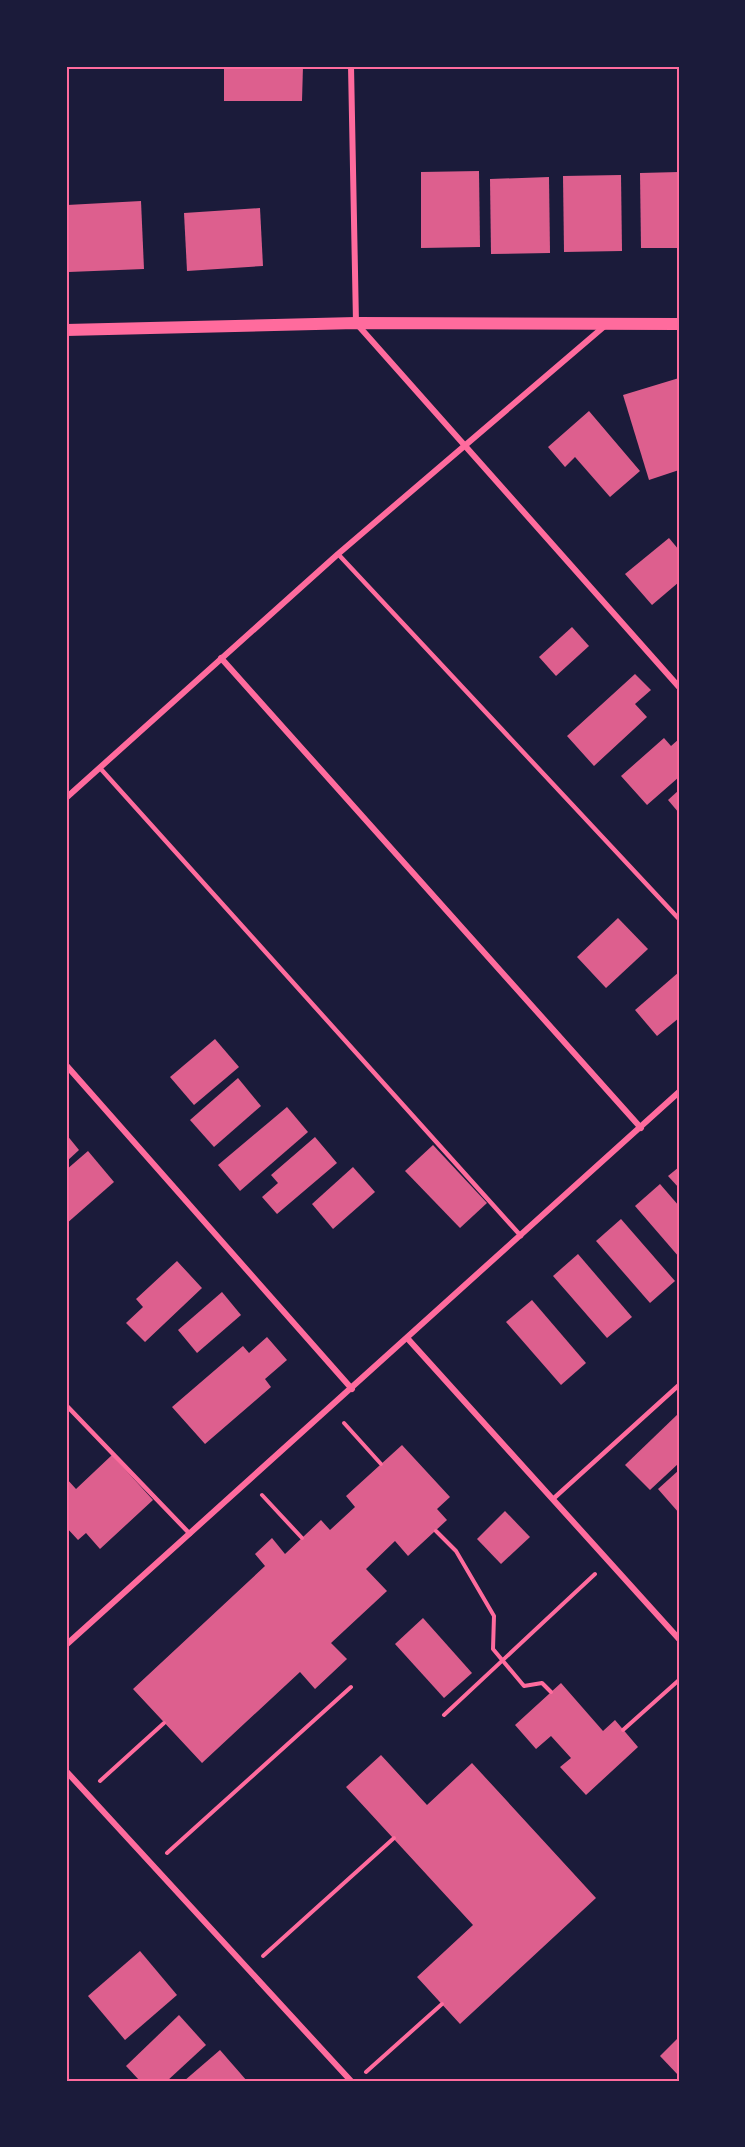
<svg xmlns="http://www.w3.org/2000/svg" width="745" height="2147" font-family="'Times New Roman',serif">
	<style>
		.building { fill: #dd5f8e }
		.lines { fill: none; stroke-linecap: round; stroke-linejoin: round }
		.path { stroke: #ff6b9d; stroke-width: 4 }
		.service { stroke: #ff6b9d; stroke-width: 4.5 }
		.minor { stroke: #ff6b9d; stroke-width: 6 }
		.secondary { stroke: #ff6b9d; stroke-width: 12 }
		.neatline { fill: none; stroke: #ff6b9d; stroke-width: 2 }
	</style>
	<rect width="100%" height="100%" fill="#1b1b3a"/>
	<g class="building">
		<path d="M224 66H303L302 101H224Z"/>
		<path d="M479 171 480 247 421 248V172Z"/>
		<path d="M679 172V248H641L640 173Z"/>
		<path d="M621 175 622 251 564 252 563 176Z"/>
		<path d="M549 177 550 253 491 254 490 179Z"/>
		<path d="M141 201 144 269 69 272 67 205Z"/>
		<path d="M260 208 263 266 187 271 184 213Z"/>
		<path d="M679 378V470L649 480 623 395Z"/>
		<path d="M589 411 640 471 610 497 575 457 565 467 548 447Z"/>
		<path d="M669 538 679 550V582L652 605 625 574Z"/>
		<path d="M572 627 589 646 556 676 539 657Z"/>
		<path d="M635 674 651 690 635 704 647 717 594 766 567 736Z"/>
		<path d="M664 738 671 746 679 739V777L647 805 621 776Z"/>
		<path d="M679 790V813L668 800Z"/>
		<path d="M618 918 648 949 606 988 577 957Z"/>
		<path d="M679 972V1018L657 1036 635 1010Z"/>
		<path d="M215 1039 239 1067 194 1105 170 1077Z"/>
		<path d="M238 1078 261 1106 214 1147 190 1120Z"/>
		<path d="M287 1107 308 1132 240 1191 218 1165Z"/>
		<path d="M66 1134 79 1150 66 1162Z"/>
		<path d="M315 1137 337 1163 277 1214 262 1197 278 1183 271 1175Z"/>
		<path d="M433 1145 487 1203 460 1228 405 1171Z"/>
		<path d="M88 1151 114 1182 66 1224V1170Z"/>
		<path d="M353 1167 375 1192 333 1229 312 1204Z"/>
		<path d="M679 1167V1188L668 1176Z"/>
		<path d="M660 1184 679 1206V1257L635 1206Z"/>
		<path d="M621 1219 675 1281 650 1303 596 1241Z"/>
		<path d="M578 1254 632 1317 607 1338 553 1276Z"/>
		<path d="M177 1261 202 1288 145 1342 126 1323 143 1307 136 1299Z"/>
		<path d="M222 1292 241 1315 197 1353 178 1330Z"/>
		<path d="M532 1300 586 1363 561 1385 506 1322Z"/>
		<path d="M267 1337 287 1360 265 1379 271 1387 205 1444 172 1407 243 1346 249 1353Z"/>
		<path d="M679 1413V1463L650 1490 625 1465Z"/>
		<path d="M402 1445 450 1497 437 1509 447 1520 408 1556 395 1541 366 1569 387 1591 331 1643 347 1659 315 1689 300 1672 202 1763 133 1689 265 1566 255 1554 272 1538 285 1554 321 1520 330 1530 355 1507 346 1496Z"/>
		<path d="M112 1455 153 1500 100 1549 86 1533 78 1540 66 1527V1478L76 1489Z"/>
		<path d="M679 1470V1513L658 1489Z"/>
		<path d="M505 1511 530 1537 501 1564 477 1539Z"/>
		<path d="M423 1618 472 1673 444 1698 395 1644Z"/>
		<path d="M561 1683 603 1731 615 1720 638 1747 586 1795 560 1767 571 1758 551 1736 536 1749 515 1725Z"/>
		<path d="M381 1755 427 1805 472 1763 596 1898 460 2024 417 1977 473 1925 346 1787Z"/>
		<path d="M140 1951 177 1995 125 2040 88 1996Z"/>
		<path d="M179 2015 206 2045 167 2081H140L126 2066Z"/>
		<path d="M679 2037V2076L660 2056Z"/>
		<path d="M220 2050 247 2081H184Z"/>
	</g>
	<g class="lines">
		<g class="path">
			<path d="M344 1423 381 1464"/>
			<path d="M262 1495 302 1538"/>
			<path d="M436 1531 456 1551 494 1616 493 1649 524 1686 542 1683 551 1692"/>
			<path d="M444 1715 595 1574"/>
			<path d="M623 1730 679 1680"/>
			<path d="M100 1781 164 1723"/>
			<path d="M167 1853 351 1687"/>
			<path d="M263 1956 394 1838"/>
			<path d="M366 2072 442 2004"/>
		</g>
		<g class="service">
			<path d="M338 554 679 919"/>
			<path d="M100 768 521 1236"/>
			<path d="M66 1405 190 1534"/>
			<path d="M553 1499 679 1385"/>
		</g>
		<g class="minor">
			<path d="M351 66 356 323 679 687"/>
			<path d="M221 658 641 1128"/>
			<path d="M66 798 338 554 607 324"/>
			<path d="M66 1065 352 1389"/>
			<path d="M408 1339 679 1639"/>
			<path d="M66 1645 679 1092"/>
			<path d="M66 1771 351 2081"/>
		</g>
		<path class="secondary" d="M66 330 356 323 679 324"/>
	</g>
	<rect width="745" height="2147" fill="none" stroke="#1b1b3a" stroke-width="135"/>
	<rect x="68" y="68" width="610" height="2012" class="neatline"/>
</svg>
